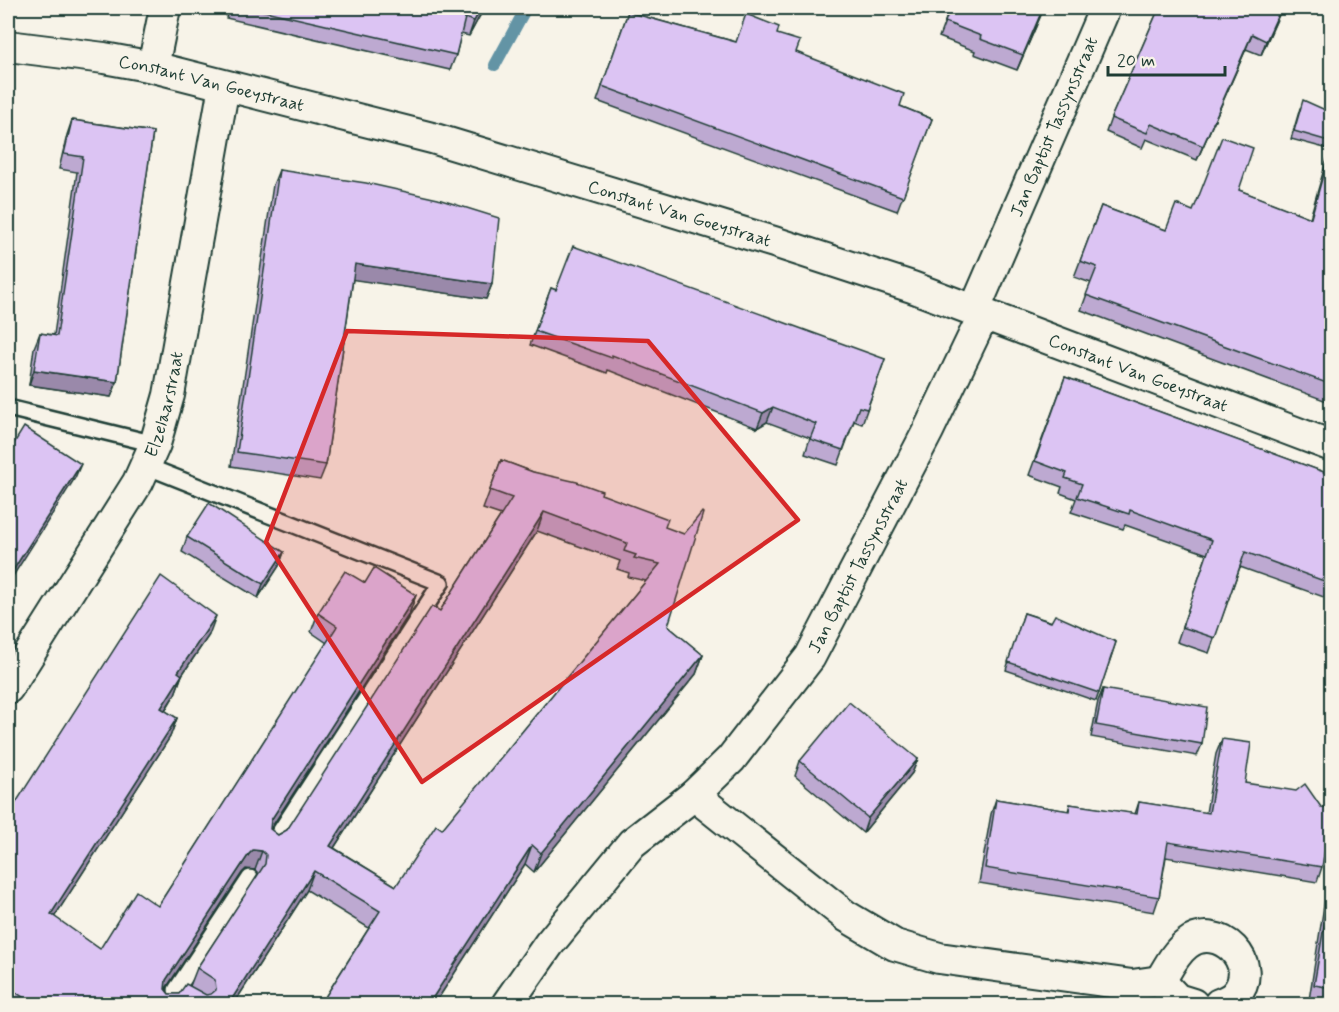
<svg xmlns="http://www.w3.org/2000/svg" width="1339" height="1012" font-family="Mynerve,sans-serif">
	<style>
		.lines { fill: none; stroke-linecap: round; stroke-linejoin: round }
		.stream { stroke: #6394a5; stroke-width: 12 }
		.service-casing { stroke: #1f3d34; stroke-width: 20 }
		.minor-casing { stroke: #1f3d34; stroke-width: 34 }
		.service { stroke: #f7f3e8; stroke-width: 15 }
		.minor { stroke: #f7f3e8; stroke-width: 30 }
		.wall { fill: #bda9d1; stroke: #1f3d34; stroke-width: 1.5; fill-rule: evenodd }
		.shaded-wall { fill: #9a89aa; stroke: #1f3d34; stroke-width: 1.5 }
		.building { fill: #dcc4f3; stroke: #1f3d34; stroke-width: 1.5; fill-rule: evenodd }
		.marked { fill: #d62828; fill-opacity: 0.2; stroke: #d62828; stroke-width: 4.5; stroke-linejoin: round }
		.labels { text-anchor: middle; stroke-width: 6; stroke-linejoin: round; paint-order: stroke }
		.street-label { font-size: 18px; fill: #1f3d34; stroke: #f7f3e8 }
	</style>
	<rect width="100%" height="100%" fill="#f7f3e8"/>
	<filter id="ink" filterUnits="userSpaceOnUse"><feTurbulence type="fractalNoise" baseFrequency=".0167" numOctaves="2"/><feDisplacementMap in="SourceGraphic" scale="12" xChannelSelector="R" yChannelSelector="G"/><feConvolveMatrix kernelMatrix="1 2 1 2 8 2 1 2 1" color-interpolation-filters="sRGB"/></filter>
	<g filter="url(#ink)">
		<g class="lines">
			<path class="stream" d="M495 65 526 8"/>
			<g class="service-casing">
				<g id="service">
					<path d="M8 408 155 444"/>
					<path d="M146 466 441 583 272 844"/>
					<path d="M176 990 250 878"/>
				</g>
			</g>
			<g class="minor-casing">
				<g id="minor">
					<path id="s1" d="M8 46 104 58 153 67 432 138 774 242 912 287 1332 446"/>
					<path d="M153 67 165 8"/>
					<path id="s2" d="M974 311 1105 8"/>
					<path id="s3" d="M8 688 138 482 155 444 169 395 224 86"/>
					<path d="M694 795 846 916 895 945 939 958 1132 985 1160 981"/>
					<path d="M1160 981C1168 968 1175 953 1187 944 1218 920 1263 964 1235 995 1231 999 1224 1002 1219 1004"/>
					<path d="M1160 981 1177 999 1193 1004"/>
					<path id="s4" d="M507 1004 549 944 632 843 694 795 731 759 810 657 928 431 984 314"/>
				</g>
			</g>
			<use href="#service" class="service"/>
			<use href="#minor" class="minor"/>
		</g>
		<g class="wall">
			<path d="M229 8H484L469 36 461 34 456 55 450 70 226 18Z"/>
			<path d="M950 8H1044L1017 70 974 54 975 51 939 37Z"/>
			<path d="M1159 8H1282L1261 55 1246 49 1197 160 1146 139 1142 148 1106 132 1111 118Z"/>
			<path d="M628 12 736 42 796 52 900 106 932 119 897 211 597 101Z"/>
			<path d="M1300 108 1332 113V150L1291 139Z"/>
			<path d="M72 120 153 132 117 382 111 397 29 385 34 348 40 333 54 335 77 172 59 169 67 135Z"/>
			<path d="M1329 154H1332V403L1081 310 1091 283 1074 277 1101 206 1166 230 1193 211 1239 190 1310 218 1324 169Z"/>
			<path d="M279 170 492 284 486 299 353 279 326 465 320 480 231 466 273 185Z"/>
			<path d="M551 288 556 290 885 359 862 424 854 421 838 465 805 454 810 438 767 422 757 428 608 370 607 373 530 345Z"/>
			<path d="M1065 377 1332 475V600L1240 567 1209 653 1177 642 1207 554 1125 525 1123 529 1071 512 1076 499 1060 493 1062 487 1029 475Z"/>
			<path d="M501 460 533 472 601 494 665 527 668 626 703 655 696 674 534 872 525 864 434 1005H320L369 928 307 890 233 1005H8V815L209 635 182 675 175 694 165 711 177 718 170 737 54 917 100 949 158 906 327 643 311 632 318 613 365 583 416 595 409 614 270 829 278 835 287 830 440 611 501 515 483 509ZM537 531 620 561 617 569 629 573 628 577 646 581 396 886 334 848ZM246 869 255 870 259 874 197 968 190 986 179 994H169L165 989 242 873Z"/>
			<path d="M187 537 284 552 279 566 258 598 182 552Z"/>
			<path d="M1024 613 1116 642 1096 701 1006 670Z"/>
			<path d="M1103 689 1202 744 1197 756 1091 737 1098 701Z"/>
			<path d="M1222 739 1245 783 1322 867 1317 882 1166 857 1159 897 1154 912 979 883 991 814 996 799 1068 811 1070 804 1135 814 1139 802 1206 813 1216 754Z"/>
			<path d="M918 759 912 773 863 833 795 776 800 761Z"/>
			<path d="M1332 876V1004L1309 1000 1327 887Z"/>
		</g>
		<g class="shaded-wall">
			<path d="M481 8H484L469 36 474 21Z"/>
			<path d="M1043 8H1044L1017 70 1023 55Z"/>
			<path d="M1281 8H1282L1261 55 1266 41Z"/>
			<path d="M1252 34 1246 49 1197 160 1203 146Z"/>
			<path d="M355 264 492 284 486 299 349 279Z"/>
			<path d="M34 370 117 382 111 397 29 385Z"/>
			<path d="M773 407 767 422 757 428 763 413Z"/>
			<path d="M81 464 75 478 8 584V578Z"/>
			<path d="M544 512 537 531 323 865 330 846Z"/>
			<path d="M284 552 279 566 258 598 263 584Z"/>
			<path d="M416 595 409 614 264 839 271 820Z"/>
			<path d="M216 616 209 635 171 691 178 672Z"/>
			<path d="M703 655 696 674 534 872 541 853Z"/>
			<path d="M182 675 175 694 154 727 161 708Z"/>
			<path d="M177 718 170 737 44 933 51 914Z"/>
			<path d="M918 759 912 773 863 833 868 818Z"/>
			<path d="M532 845 525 864 434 1005H428Z"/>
			<path d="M253 850 262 851 255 870 246 869 242 873 159 999 166 980 249 854Z"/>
			<path d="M314 871 307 890 233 1005H228Z"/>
		</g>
		<g class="building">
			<path d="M252 8H481L474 21 465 18 456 55Z"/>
			<path d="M950 8H1043L1023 55 980 39 981 36 945 22Z"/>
			<path d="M1159 8H1281L1266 41 1252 34 1203 146 1151 124 1147 133 1111 118Z"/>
			<path d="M628 12 736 42 746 14 779 27 777 34 800 41 796 52 904 94 900 106 932 119 903 197 602 86Z"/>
			<path d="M1303 100 1332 113V142L1294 131Z"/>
			<path d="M72 120 153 132 117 382 34 370 40 333 57 336 62 300 83 157 64 154Z"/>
			<path d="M1222 137 1253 148 1239 190 1311 218 1329 154H1332V385L1086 295 1097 267 1080 261 1101 206 1166 230 1176 204 1193 211Z"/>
			<path d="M279 170 366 183 438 199 499 218 492 284 355 264 326 465 237 452Z"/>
			<path d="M573 246 885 359 867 409 859 407 843 450 810 439 816 424 773 407 763 413 612 355V358L535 331 551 288 556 290Z"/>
			<path d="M1065 377 1332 475V584L1245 552 1215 638 1182 627 1212 540 1130 510 1129 514 1077 497 1082 484 1065 478 1067 473 1035 461Z"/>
			<path d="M24 427 81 464 8 578V453Z"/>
			<path d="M501 460 533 472 577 482 602 491 601 494 668 519 665 527 684 534 702 512 703 513 668 626 703 655 541 853 532 845 428 1005H320L380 911 314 871 228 1005H35L8 987V815L161 576 216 616 178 672 182 675 161 708 177 718 51 914 100 949 136 891 158 906 336 628 337 626 318 613 345 571 365 583 374 568 416 595 271 820 270 829 278 835 287 830 432 606 440 611 512 498 490 490ZM544 512 627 543 624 551 636 555 634 558 660 564 442 829 436 825 396 886 330 846ZM253 850 262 851 266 855 265 864 197 968 215 980 216 990 211 994 206 995 186 984 179 994H169L165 989 166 980 249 854Z"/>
			<path d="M209 503 284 552 263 584 187 537Z"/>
			<path d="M1024 613 1051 622 1055 615 1116 642 1099 693 1008 662Z"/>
			<path d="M1103 689 1207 707 1202 744 1096 725Z"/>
			<path d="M849 702 918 759 868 818 800 761Z"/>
			<path d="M1222 739 1251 743 1245 783 1296 791 1305 784 1321 807 1332 808 1322 867 1168 842 1159 897 985 868 996 799 1069 811 1070 804 1137 814 1139 802 1209 813Z"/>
			<path d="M1332 880V988L1314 985Z"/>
		</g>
	</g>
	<path class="marked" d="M347 331 648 341 798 520 422 782 266 542Z"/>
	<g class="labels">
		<g class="street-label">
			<text dy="6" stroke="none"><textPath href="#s1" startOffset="207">Constant Van Goeystraat</textPath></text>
			<text dy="6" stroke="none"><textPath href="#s2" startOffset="201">Jan Baptist Tassynsstraat</textPath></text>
			<text dy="6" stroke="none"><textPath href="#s1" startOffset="693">Constant Van Goeystraat</textPath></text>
			<text dy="6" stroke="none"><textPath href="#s1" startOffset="1179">Constant Van Goeystraat</textPath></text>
			<text dy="6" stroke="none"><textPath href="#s3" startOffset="326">Elzelaarstraat</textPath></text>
			<text dy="6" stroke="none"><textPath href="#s4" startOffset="566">Jan Baptist Tassynsstraat</textPath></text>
		</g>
	</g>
	<rect width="1339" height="1012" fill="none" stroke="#f7f3e8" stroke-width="30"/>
	<rect x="15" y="15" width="1309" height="982" fill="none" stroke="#1f3d34" stroke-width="2" filter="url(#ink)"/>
	<path d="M1108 66v9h117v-9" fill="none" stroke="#1f3d34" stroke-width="3"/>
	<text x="1117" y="66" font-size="18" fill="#1f3d34" stroke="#f7f3e8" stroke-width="4.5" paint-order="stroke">20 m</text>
</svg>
